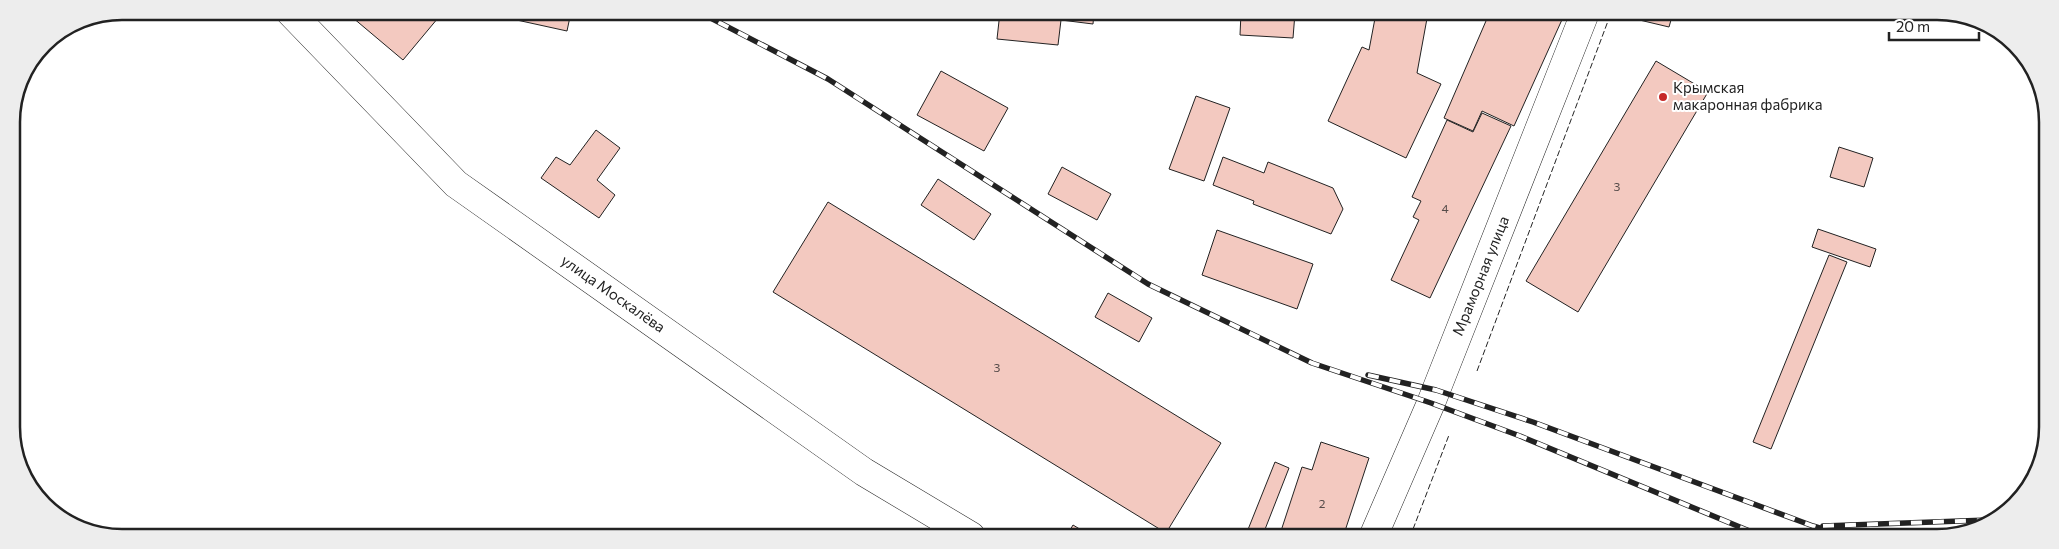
<svg xmlns="http://www.w3.org/2000/svg" width="2059" height="549" font-family="Commissioner,sans-serif">
	<style>
		.building { fill: #f3c9c0; stroke: #222 }
		.lines { fill: none; stroke-linecap: round; stroke-linejoin: round }
		.minor-casing { stroke: #222; stroke-width: 29 }
		.major-casing { stroke: #222; stroke-width: 29 }
		.minor { stroke: #fff; stroke-width: 28 }
		.major { stroke: #fff; stroke-width: 28 }
		.rail-casing { stroke: #222; stroke-width: 5.5 }
		.rail { stroke: #fff; stroke-width: 4; stroke-dasharray: 11; stroke-linecap: butt }
		.fence { stroke: #222; stroke-width: 1; stroke-dasharray: 6 2.5; stroke-linecap: butt }
		.poi-dot { fill: #c62828; stroke: #fff; stroke-width: 2 }
		.labels { text-anchor: middle; stroke-width: 4; stroke-linejoin: round; paint-order: stroke }
		.number-label { font-size: 12px; fill: #564c4a }
		.poi-label { font-size: 15px; fill: #222; stroke: #fff; text-anchor: start }
		.street-label { font-size: 15px; fill: #222; stroke: #fff }
		.rim { fill: none; stroke: #222; stroke-width: 2.5 }
	</style>
	<rect width="100%" height="100%" fill="#fff"/>
	<g class="building">
		<path d="M346 12H443L403 60Z"/>
		<path d="M504 12H571L567 31 503 17Z"/>
		<path d="M1000 12H1094L1093 24 1061 20 1058 45 997 39Z"/>
		<path d="M1241 13H1295L1293 38 1240 35Z"/>
		<path d="M1376 13H1428L1417 73 1441 84 1406 158 1328 121 1362 47 1369 50Z"/>
		<path d="M1472 13H1565L1514 126 1482 111 1473 131 1444 118 1489 14Z"/>
		<path d="M1632 13H1673L1669 27 1631 18Z"/>
		<path d="M1656 61 1708 92 1578 312 1526 281Z"/>
		<path d="M941 71 1008 108 984 151 917 115Z"/>
		<path d="M1196 96 1230 108 1204 181 1169 169Z"/>
		<path d="M1482 113 1511 126 1430 298 1391 280 1419 220 1413 217 1421 201 1412 197 1447 120 1473 132Z"/>
		<path d="M596 130 620 148 597 180 615 195 599 218 541 178 556 157 570 165Z"/>
		<path d="M1839 147 1873 158 1864 187 1830 177Z"/>
		<path d="M1223 157 1264 173 1268 162 1333 188 1343 209 1331 234 1253 204 1254 201 1213 185Z"/>
		<path d="M1062 167 1111 194 1097 220 1048 194Z"/>
		<path d="M938 179 991 214 974 240 921 205Z"/>
		<path d="M828 202 1221 443 1166 533 773 292Z"/>
		<path d="M1818 229 1876 249 1870 267 1812 247Z"/>
		<path d="M1217 230 1313 264 1297 309 1202 275Z"/>
		<path d="M1829 255 1847 262 1771 449 1753 442Z"/>
		<path d="M1108 293 1152 318 1139 342 1095 317Z"/>
		<path d="M1321 442 1369 458 1343 537H1279L1302 467 1312 470Z"/>
		<path d="M1275 462 1289 468 1262 537H1245Z"/>
		<path d="M1073 525 1093 537H1066Z"/>
	</g>
	<g class="lines">
		<g class="minor-casing">
			<path id="minor" d="M1373 537 1431 403 1585 13"/>
		</g>
		<g class="major-casing">
			<path id="major" d="M289 11 456 184 864 472 971 536"/>
		</g>
		<use href="#minor" class="minor"/>
		<use href="#major" class="major"/>
		<g class="rail-casing">
			<g id="rail">
				<path d="M699 12 828 79 1148 284 1312 363 1431 403 1520 436 1764 537"/>
				<path d="M1368 375 1436 390 1533 422 1813 526 1849 537"/>
				<path d="M1823 526 1988 520"/>
			</g>
		</g>
		<use href="#rail" class="rail"/>
		<g class="fence">
			<path d="M1477 371 1611 13"/>
			<path d="M1410 537 1449 435"/>
		</g>
	</g>
	<circle class="poi-dot" cx="1663" cy="97" r="5"/>
	<g class="labels">
		<g class="number-label">
			<text x="1617" y="191">3</text>
			<text x="1445" y="213">4</text>
			<text x="997" y="372">3</text>
			<text x="1322" y="508">2</text>
		</g>
		<g class="poi-label">
			<text x="1673" y="93">Крымская<tspan x="1673" dy="17">макаронная фабрика</tspan></text>
		</g>
		<g class="street-label">
			<text transform="translate(1481 276) rotate(-68)" y="5">Мраморная улица</text>
			<text transform="translate(613 294) rotate(35)" y="5">улица Москалёва</text>
		</g>
	</g>
	<path d="M0 0H2059V549H0ZM122 20H1937A102 102 0 0 1 2039 122V427A102 102 0 0 1 1937 529H122A102 102 0 0 1 20 427V122A102 102 0 0 1 122 20Z" fill="#ededed" fill-rule="evenodd"/>
	<path class="rim" d="M122 20H1937A102 102 0 0 1 2039 122V427A102 102 0 0 1 1937 529H122A102 102 0 0 1 20 427V122A102 102 0 0 1 122 20Z"/>
	<path d="M1889 32v8h90v-8" fill="none" stroke="#222222" stroke-width="2.5"/>
	<text x="1896" y="32" font-size="15" fill="#222222" stroke="#ffffff" stroke-width="4" paint-order="stroke">20 m</text>
</svg>
